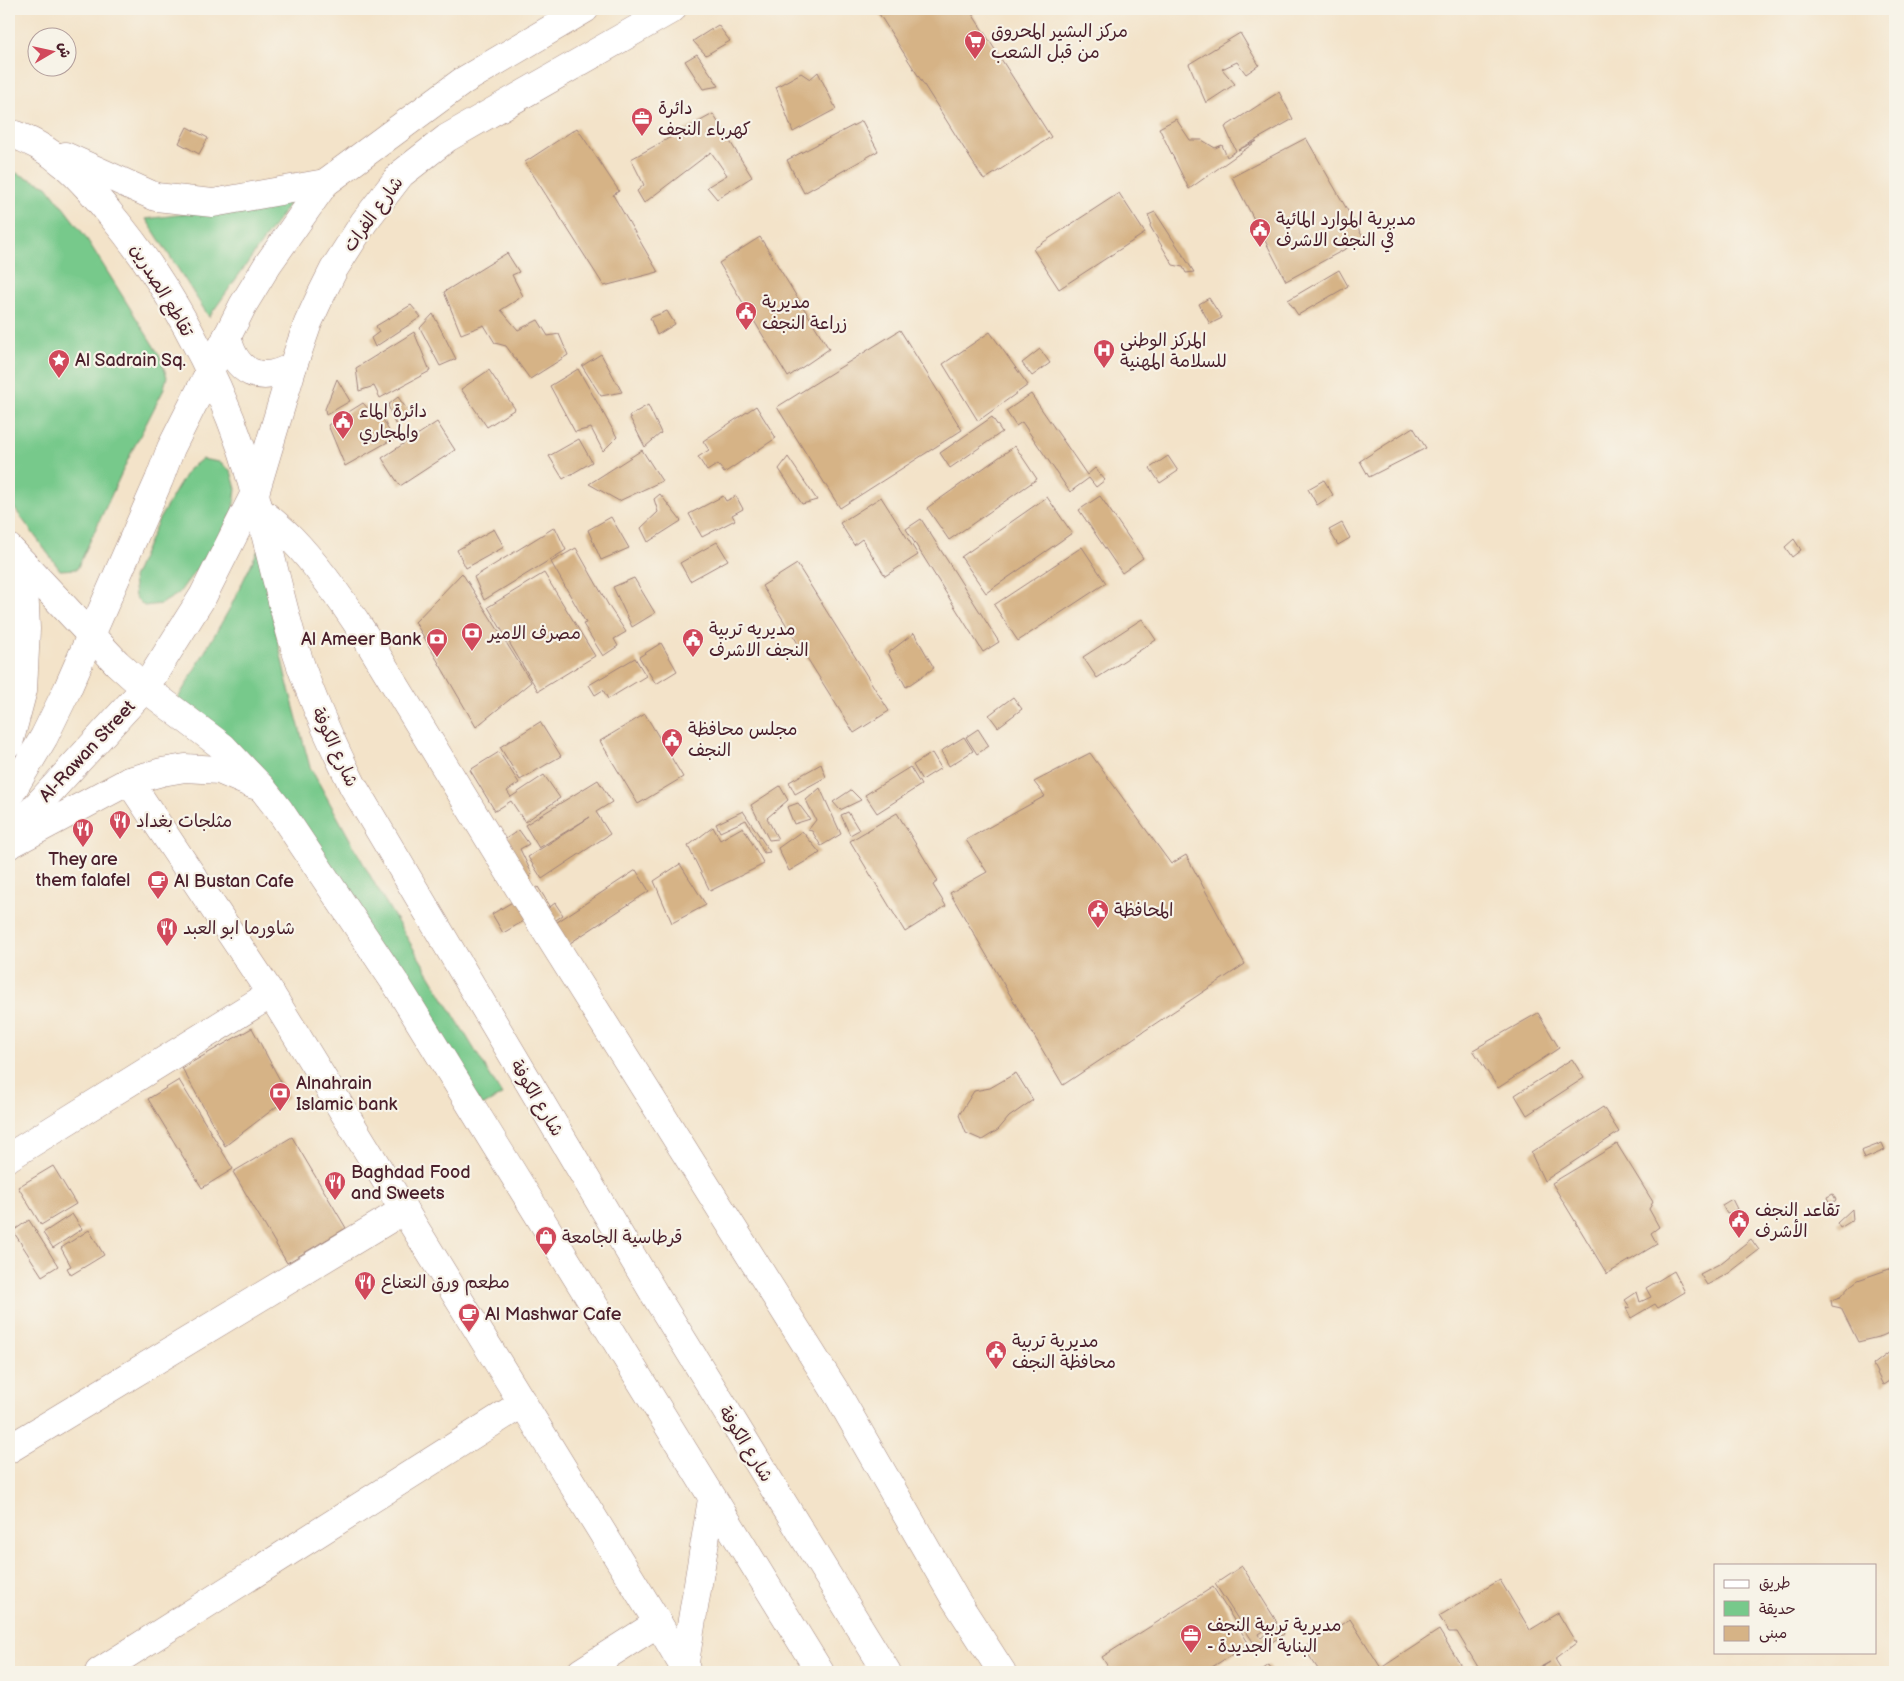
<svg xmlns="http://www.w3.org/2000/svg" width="1904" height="1681" font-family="'Balsamiq Sans','Playpen Sans Arabic',sans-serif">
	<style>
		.green { fill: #77c98b; stroke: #60745b }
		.building { fill: #d6b386 }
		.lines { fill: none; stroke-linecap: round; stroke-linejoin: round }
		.street-casing { stroke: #9e817a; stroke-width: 29 }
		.secondary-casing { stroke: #9e817a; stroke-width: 29 }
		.highway-casing { stroke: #9e817a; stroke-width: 29 }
		.street { stroke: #fff; stroke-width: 28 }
		.secondary { stroke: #fff; stroke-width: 28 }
		.highway { stroke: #fff; stroke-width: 28 }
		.labels { text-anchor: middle; stroke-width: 4.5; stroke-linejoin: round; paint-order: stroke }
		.poi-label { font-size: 18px; fill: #4a1f2b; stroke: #f7f3e8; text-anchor: start }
		.street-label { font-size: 18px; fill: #4a1f2b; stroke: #f7f3e8 }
	</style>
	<rect width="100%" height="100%" fill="#f7f3e8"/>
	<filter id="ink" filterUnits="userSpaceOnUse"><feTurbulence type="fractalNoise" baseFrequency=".02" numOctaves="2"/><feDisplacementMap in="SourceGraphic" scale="10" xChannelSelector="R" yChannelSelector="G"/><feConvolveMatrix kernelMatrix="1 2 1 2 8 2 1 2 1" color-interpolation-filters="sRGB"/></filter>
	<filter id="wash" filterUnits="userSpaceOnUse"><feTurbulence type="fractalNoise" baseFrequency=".0096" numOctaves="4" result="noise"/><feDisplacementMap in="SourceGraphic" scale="20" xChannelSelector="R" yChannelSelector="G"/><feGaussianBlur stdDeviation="1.12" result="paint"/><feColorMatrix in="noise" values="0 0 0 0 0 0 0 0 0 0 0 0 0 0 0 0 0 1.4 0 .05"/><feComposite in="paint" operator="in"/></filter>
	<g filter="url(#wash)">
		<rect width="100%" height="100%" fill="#f3e3c9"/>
		<g class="green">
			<path d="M9 170 47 186 85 236 160 356 167 377 163 391 131 453 77 569 60 570 9 501Z"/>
			<path d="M292 200 209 317 146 219Z"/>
			<path d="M202 459 219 462 231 471 236 489 233 512 216 543 178 594 161 604 144 606 135 597 133 578 158 521 188 470Z"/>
			<path d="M258 550 286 678 310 767 377 888 502 1095 482 1106 269 798 177 700 230 608Z"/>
		</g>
		<g id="blocks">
			<g class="building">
				<path d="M876 9H969L1051 137 984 180Z"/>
				<path d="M718 25 730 41 706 55 693 41Z"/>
				<path d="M1240 33 1259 65 1246 74 1237 62 1222 69 1235 84 1206 103 1189 64Z"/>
				<path d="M697 54 719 86 703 89 685 61Z"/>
				<path d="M818 72 836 109 793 132 776 87 801 73 810 79Z"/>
				<path d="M1279 92 1293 119 1238 150 1257 141 1189 189 1159 128 1176 119 1190 140H1202L1215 148 1222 145 1227 157 1236 151 1225 127Z"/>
				<path d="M713 114 752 177 717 199 707 187 727 175 711 152 644 203 637 191 644 185 631 159Z"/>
				<path d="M862 121 878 151 804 193 787 160Z"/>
				<path d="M187 127 208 138 199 154 179 143Z"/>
				<path d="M577 128 619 191 613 195 658 272 604 286 525 162Z"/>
				<path d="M1306 138 1364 239 1286 281 1232 177Z"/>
				<path d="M1119 193 1145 233 1059 289 1033 249Z"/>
				<path d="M1155 212 1194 272 1186 273 1183 267 1173 265 1150 226 1151 222 1148 215Z"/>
				<path d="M760 237 829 349 788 377 719 263Z"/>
				<path d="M507 253 519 272 512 275 523 296 501 310 518 330 538 320 548 336 559 334 568 355 530 379 506 346 495 343 484 325 461 334 444 292Z"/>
				<path d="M1339 270 1348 286 1298 315 1288 300Z"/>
				<path d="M1209 298 1222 318 1210 324 1199 304Z"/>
				<path d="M411 305 421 317 375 347 371 338 379 332 376 326Z"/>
				<path d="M667 311 675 324 657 335 650 318Z"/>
				<path d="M433 314 456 359 440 366 420 328Z"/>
				<path d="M900 330 962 430 840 508 777 407Z"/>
				<path d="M414 332 430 371 380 398 374 386 359 391 356 368Z"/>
				<path d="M990 332 1028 385 978 421 943 364Z"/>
				<path d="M1040 349 1050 363 1032 376 1022 363Z"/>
				<path d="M601 354 622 392 601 396 582 366Z"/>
				<path d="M578 369 617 437 603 451 591 428 575 432 550 386Z"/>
				<path d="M489 370 515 409 487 427 461 389Z"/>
				<path d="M337 379 350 401 326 415 325 409Z"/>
				<path d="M1031 394 1087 475 1095 468 1105 480 1096 487 1089 478 1070 492 1022 422 1016 426 1006 411Z"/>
				<path d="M398 397 411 415 395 424 388 405Z"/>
				<path d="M363 403 374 415 379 411 393 439 345 466 328 425Z"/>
				<path d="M648 405 661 433 645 447 629 416Z"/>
				<path d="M756 406 776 438 724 473 718 464 707 471 698 457 709 450 703 441Z"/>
				<path d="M992 417 1002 432 950 468 940 453Z"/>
				<path d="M437 422 455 450 400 486 382 458Z"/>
				<path d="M1413 427 1426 448 1369 477 1360 461Z"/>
				<path d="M579 439 592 462 563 479 549 456Z"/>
				<path d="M1015 446 1037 479 949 540 927 508Z"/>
				<path d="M642 450 662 481 619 501 589 484Z"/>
				<path d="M1168 456 1178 471 1160 483 1150 468Z"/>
				<path d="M788 457 817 500 802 504 779 469Z"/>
				<path d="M1324 480 1333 495 1317 505 1308 489Z"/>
				<path d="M660 494 681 521 648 542 641 528 658 512 654 499Z"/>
				<path d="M723 496 726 501 736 496 743 509 732 515 735 520 702 537 689 514Z"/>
				<path d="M1100 496 1143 558 1122 573 1079 510Z"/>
				<path d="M881 497 918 555 885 576 862 539 854 545 840 523Z"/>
				<path d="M1047 497 1072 533 986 593 961 557Z"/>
				<path d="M611 517 629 548 601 560 588 530Z"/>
				<path d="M921 519 999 642 983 652 906 529Z"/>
				<path d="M1342 523 1350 538 1338 545 1329 530Z"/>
				<path d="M555 527 566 550 484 600 474 577Z"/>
				<path d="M494 529 504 547 466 568 457 550Z"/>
				<path d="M1794 539 1801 550 1792 557 1785 547Z"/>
				<path d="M717 542 728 560 690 581 680 563Z"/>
				<path d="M1082 547 1106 583 1018 641 994 605Z"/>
				<path d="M576 548 610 608 626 632 614 639 618 646 603 656 583 624 586 623 551 562Z"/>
				<path d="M797 564 889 711 854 733 762 586Z"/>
				<path d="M462 573 531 682 476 727 415 622Z"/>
				<path d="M544 573 595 656 538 691 488 607Z"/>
				<path d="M634 578 655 613 632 627 613 587Z"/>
				<path d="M1142 619 1156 640 1097 678 1083 657Z"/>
				<path d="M914 633 934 668 906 687 888 653Z"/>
				<path d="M661 643 677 671 656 684 639 657Z"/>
				<path d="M635 658 646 676 608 699 603 690 595 695 589 685Z"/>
				<path d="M1013 697 1022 709 998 727 989 715Z"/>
				<path d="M645 714 683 777 638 804 600 741Z"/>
				<path d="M540 722 561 756 520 780 500 747Z"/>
				<path d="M978 729 989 746 977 754 966 737Z"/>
				<path d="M964 737 973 751 949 766 941 751Z"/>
				<path d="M499 752 519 783 507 791 511 797 544 775 560 798 525 822 511 801 495 811 470 770Z"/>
				<path d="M932 753 941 768 922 780 913 765Z"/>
				<path d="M1090 753 1171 864 1186 855 1245 964 1063 1085 950 893 987 872 966 840 1045 796 1034 782Z"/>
				<path d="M821 764 826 777 795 794 789 782Z"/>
				<path d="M910 767 921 785 877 813 865 795Z"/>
				<path d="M598 780 612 802 596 812 610 834 542 879 528 857 590 817 539 848 525 825Z"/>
				<path d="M780 786 788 800 767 818 778 839 769 840 751 805Z"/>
				<path d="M820 788 841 834 821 846 812 831 808 830 816 820 806 800Z"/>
				<path d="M851 790 861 800 840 810 833 802Z"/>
				<path d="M798 803 810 819 794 824 787 807Z"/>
				<path d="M743 811 770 852 764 853 746 820 720 832 716 824Z"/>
				<path d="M848 812 859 830 850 835 841 815Z"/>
				<path d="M897 813 938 881 933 885 946 906 905 932 850 841Z"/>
				<path d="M713 827 720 840 743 827 764 864 710 891 688 846Z"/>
				<path d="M519 830 529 844 520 849 532 874 522 884 501 842Z"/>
				<path d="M802 831 820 853 789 871 778 848Z"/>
				<path d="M680 864 706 905 672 923 654 881Z"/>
				<path d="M636 870 649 891 561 949 548 928Z"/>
				<path d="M538 887 550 906 503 933 492 914Z"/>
				<path d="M555 903 563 915 549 925 541 914Z"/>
				<path d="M1538 1013 1559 1048 1498 1088 1473 1050Z"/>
				<path d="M252 1028 289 1097 225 1146 182 1068Z"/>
				<path d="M1572 1059 1584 1078 1527 1115 1515 1095Z"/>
				<path d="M1016 1073 1033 1100 1009 1117 998 1130 982 1140 966 1133 959 1115 974 1091 990 1088Z"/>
				<path d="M179 1080 233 1169 202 1188 148 1099Z"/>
				<path d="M1603 1107 1619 1132 1544 1181 1531 1153Z"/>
				<path d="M292 1137 346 1228 287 1263 233 1172Z"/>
				<path d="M1882 1143 1885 1150 1864 1159 1861 1151Z"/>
				<path d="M1617 1144 1653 1202 1649 1209 1659 1227 1651 1233 1657 1244 1607 1274 1552 1183Z"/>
				<path d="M53 1166 76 1204 41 1225 18 1187Z"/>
				<path d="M1833 1194 1836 1200 1830 1205 1827 1197Z"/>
				<path d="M1732 1199 1737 1209 1727 1214 1722 1205Z"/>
				<path d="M1852 1209 1853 1220 1840 1228 1837 1223Z"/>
				<path d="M72 1214 82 1229 53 1248 43 1233Z"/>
				<path d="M29 1220 58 1266 42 1276 13 1231Z"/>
				<path d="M89 1230 104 1255 71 1275 67 1268 71 1266 61 1248Z"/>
				<path d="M1751 1239 1759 1250 1729 1273 1707 1285 1700 1274 1721 1263Z"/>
				<path d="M1895 1267V1330L1882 1336 1858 1342 1841 1308 1832 1306 1831 1300 1840 1297 1850 1286 1858 1280Z"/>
				<path d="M1674 1271 1685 1292 1658 1308 1655 1304 1631 1318 1626 1308 1630 1307 1625 1300 1637 1292 1640 1302 1651 1297 1646 1288Z"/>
				<path d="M1895 1348V1377L1883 1385 1873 1365Z"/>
				<path d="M1242 1566 1277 1622 1259 1634 1261 1638 1279 1625 1284 1634 1259 1651 1215 1584Z"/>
				<path d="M1500 1580 1530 1630 1558 1613 1576 1643 1555 1659 1563 1672H1534L1550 1662 1531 1672H1481L1457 1632H1449L1439 1616Z"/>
				<path d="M1213 1587 1249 1644 1204 1672H1111L1102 1657Z"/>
				<path d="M1350 1619 1381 1668 1439 1630 1465 1672H1320L1304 1648Z"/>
				<path d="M1269 1665 1273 1672H1259Z"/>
			</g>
		</g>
	</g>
	<g filter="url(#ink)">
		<use href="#blocks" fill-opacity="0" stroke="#9e817a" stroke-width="1"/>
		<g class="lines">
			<g class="street-casing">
				<g id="street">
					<path d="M259 510C270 519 281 528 291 538 319 567 342 600 364 634L522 893 839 1397 955 1599 1002 1672"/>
					<path d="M9 1157 271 994"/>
					<path d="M9 1449 404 1210"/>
					<path d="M99 1672 523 1403"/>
					<path d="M581 1672 658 1623"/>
				</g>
			</g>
			<g class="secondary-casing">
				<g id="secondary">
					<path d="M227 336C235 373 260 385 293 366"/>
					<path d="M129 781 271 994 658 1623 687 1672"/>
					<path d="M9 796 44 737 67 690 159 480 171 448 243 305 268 264 325 183 463 81 585 9"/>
					<path d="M9 836 145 688 203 596 255 493 293 366 308 323 320 297 334 269 364 222 401 174 447 138 672 9"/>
				</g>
			</g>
			<g class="highway-casing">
				<g id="highway">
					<path d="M9 133C53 146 83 180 111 215 167 282 214 368 242 450 262 512 274 576 292 638 307 690 329 738 353 786L655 1295 887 1672"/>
					<path d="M65 156 156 197 213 203 325 183"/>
					<path d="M9 548 117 663 145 688 223 747 262 788 280 811 398 987 820 1672"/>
					<path d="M9 743 23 690 26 629 23 563"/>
					<path d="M9 845 129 781 162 772 185 768 219 770 254 785"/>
					<path d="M684 1668 712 1499"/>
				</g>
			</g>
			<use href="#street" class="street"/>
			<use href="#secondary" class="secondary"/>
			<use href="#highway" class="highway"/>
		</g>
	</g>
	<defs>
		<g id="supermarket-pin" transform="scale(1.125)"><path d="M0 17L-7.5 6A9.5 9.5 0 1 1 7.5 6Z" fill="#d1495b" stroke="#f7f3e8"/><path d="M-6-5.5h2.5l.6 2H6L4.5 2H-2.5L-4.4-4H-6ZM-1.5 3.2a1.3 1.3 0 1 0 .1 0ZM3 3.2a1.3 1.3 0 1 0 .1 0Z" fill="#fff"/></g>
		<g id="office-pin" transform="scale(1.125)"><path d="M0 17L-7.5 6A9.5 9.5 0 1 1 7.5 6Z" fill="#d1495b" stroke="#f7f3e8"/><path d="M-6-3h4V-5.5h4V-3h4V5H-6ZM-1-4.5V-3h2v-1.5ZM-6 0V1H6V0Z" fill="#fff"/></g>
		<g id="civic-pin" transform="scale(1.125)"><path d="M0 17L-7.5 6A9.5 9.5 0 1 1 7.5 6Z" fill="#d1495b" stroke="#f7f3e8"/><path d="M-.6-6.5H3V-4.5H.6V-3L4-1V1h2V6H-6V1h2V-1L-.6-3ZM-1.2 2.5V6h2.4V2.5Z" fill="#fff"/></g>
		<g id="hospital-pin" transform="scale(1.125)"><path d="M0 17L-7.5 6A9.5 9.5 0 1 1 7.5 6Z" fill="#d1495b" stroke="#f7f3e8"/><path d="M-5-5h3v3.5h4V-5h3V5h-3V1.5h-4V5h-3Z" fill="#fff"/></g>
		<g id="sight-pin" transform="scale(1.125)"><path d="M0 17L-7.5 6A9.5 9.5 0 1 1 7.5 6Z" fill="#d1495b" stroke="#f7f3e8"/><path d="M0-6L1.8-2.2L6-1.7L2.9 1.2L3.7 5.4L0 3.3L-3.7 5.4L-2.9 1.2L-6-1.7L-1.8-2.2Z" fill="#fff"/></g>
		<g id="bank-pin" transform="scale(1.125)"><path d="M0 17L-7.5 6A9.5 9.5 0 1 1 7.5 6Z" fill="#d1495b" stroke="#f7f3e8"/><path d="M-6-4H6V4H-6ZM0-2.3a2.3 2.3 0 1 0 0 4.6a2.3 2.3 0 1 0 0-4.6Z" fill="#fff"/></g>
		<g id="restaurant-pin" transform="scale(1.125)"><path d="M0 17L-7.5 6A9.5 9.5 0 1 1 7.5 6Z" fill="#d1495b" stroke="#f7f3e8"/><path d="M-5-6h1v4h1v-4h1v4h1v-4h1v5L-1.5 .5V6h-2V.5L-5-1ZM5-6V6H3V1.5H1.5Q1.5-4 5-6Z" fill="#fff"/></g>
		<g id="cafe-pin" transform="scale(1.125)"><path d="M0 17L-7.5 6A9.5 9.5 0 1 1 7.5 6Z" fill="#d1495b" stroke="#f7f3e8"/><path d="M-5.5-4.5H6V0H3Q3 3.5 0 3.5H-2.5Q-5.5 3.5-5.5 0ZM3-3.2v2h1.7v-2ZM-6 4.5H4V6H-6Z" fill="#fff"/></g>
		<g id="shop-pin" transform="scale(1.125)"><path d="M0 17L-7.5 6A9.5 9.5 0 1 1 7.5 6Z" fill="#d1495b" stroke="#f7f3e8"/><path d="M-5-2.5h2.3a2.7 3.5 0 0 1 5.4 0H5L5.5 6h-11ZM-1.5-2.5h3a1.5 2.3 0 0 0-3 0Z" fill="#fff"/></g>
	</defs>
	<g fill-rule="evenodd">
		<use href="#supermarket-pin" x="975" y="41"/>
		<use href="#office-pin" x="642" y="118"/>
		<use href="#civic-pin" x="1260" y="229"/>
		<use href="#civic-pin" x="746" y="312"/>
		<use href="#hospital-pin" x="1104" y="350"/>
		<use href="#sight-pin" x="59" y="360"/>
		<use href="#civic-pin" x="343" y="421"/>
		<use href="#bank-pin" x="472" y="633"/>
		<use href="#bank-pin" x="437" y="639"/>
		<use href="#civic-pin" x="693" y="639"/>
		<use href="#civic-pin" x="672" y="739"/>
		<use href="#restaurant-pin" x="120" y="821"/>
		<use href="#restaurant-pin" x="83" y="829"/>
		<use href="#cafe-pin" x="158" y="881"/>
		<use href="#civic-pin" x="1098" y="910"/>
		<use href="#restaurant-pin" x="167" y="928"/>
		<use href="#bank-pin" x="280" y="1093"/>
		<use href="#restaurant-pin" x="335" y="1182"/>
		<use href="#civic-pin" x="1739" y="1220"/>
		<use href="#shop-pin" x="546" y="1237"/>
		<use href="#restaurant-pin" x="365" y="1282"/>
		<use href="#cafe-pin" x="469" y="1314"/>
		<use href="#civic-pin" x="996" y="1351"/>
		<use href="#office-pin" x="1191" y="1635"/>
	</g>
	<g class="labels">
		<g class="poi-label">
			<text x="991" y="37">مركز البشير المحروق<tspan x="991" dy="21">من قبل الشعب</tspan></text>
			<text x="658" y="114">دائرة<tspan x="658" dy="21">كهرباء النجف</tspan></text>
			<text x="1276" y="225">مديرية الموارد المائية<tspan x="1276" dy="21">في النجف الاشرف</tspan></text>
			<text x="762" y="308">مديرية<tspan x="762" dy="21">زراعة النجف</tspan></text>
			<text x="1120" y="346">المركز الوطني<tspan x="1120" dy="21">للسلامة المهنية</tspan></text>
			<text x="75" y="366">Al Sadrain Sq.</text>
			<text x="359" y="417">دائرة الماء<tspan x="359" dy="21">والمجاري</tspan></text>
			<text x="709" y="635">مديريه تربية<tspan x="709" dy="21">النجف الاشرف</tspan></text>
			<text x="488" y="639">مصرف الامير</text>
			<text x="421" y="645" text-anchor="end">Al Ameer Bank</text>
			<text x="688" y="735">مجلس محافظة<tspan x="688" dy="21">النجف</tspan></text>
			<text x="136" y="827">مثلجات بغداد</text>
			<text x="83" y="865" text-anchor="middle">They are<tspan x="83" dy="21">them falafel</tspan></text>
			<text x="174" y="887">Al Bustan Cafe</text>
			<text x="1114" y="916">المحافظة</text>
			<text x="183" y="934">شاورما ابو العبد</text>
			<text x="296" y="1089">Alnahrain<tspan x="296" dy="21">Islamic bank</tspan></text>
			<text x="351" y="1178">Baghdad Food<tspan x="351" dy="21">and Sweets</tspan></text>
			<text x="1755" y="1216">تقاعد النجف<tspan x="1755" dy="21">الأشرف</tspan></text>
			<text x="562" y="1243">قرطاسية الجامعة</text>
			<text x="381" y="1288">مطعم ورق النعناع</text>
			<text x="485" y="1320">Al Mashwar Cafe</text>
			<text x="1012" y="1347">مديرية تربية<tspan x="1012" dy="21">محافظة النجف</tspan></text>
			<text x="1207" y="1631">مديرية تربية النجف<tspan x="1207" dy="21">- البناية الجديدة</tspan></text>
		</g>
		<g class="street-label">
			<text transform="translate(373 214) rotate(-54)" y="6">شارع الفرات</text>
			<text transform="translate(162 290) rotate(59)" y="6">تقاطع الصدرين</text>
			<text transform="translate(335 747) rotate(65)" y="6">شارع الكوفة</text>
			<text transform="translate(87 751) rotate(-47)" y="6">Al-Rawan Street</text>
			<text transform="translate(537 1098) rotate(59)" y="6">شارع الكوفة</text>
			<text transform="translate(746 1444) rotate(58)" y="6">شارع الكوفة</text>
		</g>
	</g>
	<rect width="1904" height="1681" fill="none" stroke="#f7f3e8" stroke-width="30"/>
	<rect x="1714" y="1564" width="162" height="90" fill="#f7f3e8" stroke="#b29e9c"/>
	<rect x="1724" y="1580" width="25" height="8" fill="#ffffff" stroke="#b29e9c"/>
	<text x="1759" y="1588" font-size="15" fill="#4a1f2b">طريق</text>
	<rect x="1724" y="1601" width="25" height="15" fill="#77c98b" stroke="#b29e9c"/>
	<text x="1759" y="1614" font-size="15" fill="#4a1f2b">حديقة</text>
	<rect x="1724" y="1626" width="25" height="15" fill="#d6b386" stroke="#b29e9c"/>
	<text x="1759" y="1638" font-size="15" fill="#4a1f2b">مبنى</text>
	<g transform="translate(52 52) rotate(81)"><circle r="24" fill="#f7f3e8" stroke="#b29e9c"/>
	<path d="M0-4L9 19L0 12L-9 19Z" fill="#d1495b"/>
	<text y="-8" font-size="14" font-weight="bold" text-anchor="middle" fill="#4a1f2b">ش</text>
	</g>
</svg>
